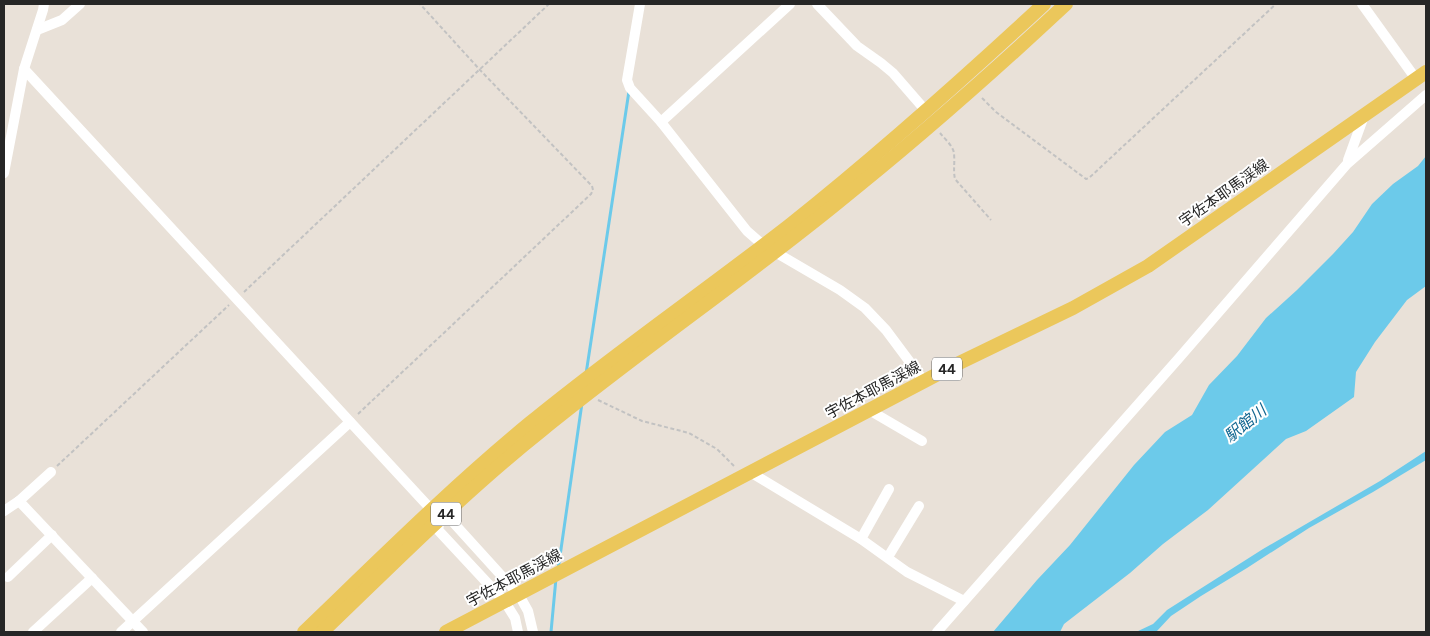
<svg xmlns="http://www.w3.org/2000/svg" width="1430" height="636" font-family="Figtree,'Noto Sans JP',sans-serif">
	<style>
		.water { fill: #6ccaea }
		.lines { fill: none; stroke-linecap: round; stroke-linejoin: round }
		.stream { stroke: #6ccaea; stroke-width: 3 }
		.path { stroke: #c2c2c2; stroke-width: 2; stroke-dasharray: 4 2.5; stroke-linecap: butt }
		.minor { stroke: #fff; stroke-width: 10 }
		.major { stroke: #ebc75b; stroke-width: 14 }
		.labels { text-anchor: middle; stroke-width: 4; stroke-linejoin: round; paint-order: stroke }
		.shield { fill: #fff; stroke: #676767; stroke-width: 1 }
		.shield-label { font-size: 14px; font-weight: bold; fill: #262626 }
		.street-label { font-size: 15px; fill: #262626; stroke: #fff }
		.water-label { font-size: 16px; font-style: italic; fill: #116690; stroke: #fff }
	</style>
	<rect width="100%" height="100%" fill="#e9e1d8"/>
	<g class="water">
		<path d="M1426 156V286L1407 300 1375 342 1356 372 1354 397 1306 431 1286 439 1208 510 1163 544 1130 573 1064 624 1060 632H993L1037 580 1070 545 1134 465 1165 432 1192 415 1209 385 1237 356 1266 318 1297 290 1333 254 1353 232 1372 204 1393 184 1418 166Z"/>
		<path d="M1426 451V460L1373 492 1309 528 1247 568 1201 596 1171 616 1156 632H1136L1153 624 1167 610 1263 549 1380 481Z"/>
	</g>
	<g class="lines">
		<g class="stream">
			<path d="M586 374 629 91"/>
			<path d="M558 570 582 403"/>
			<path d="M551 632 556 578"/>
		</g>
		<g class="path">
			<path d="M982 98 996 112 1086 179 1089 178 1276 4"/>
			<path d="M940 133C945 139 954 147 954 154 955 163 953 170 955 179L991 220"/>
			<path d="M244 292 549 4"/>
			<path d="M598 400 642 421 689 433 717 449 735 467"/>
			<path d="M358 414 591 194 593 190 592 186 480 70 420 4"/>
			<path d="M57 466 229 305"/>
		</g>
		<g class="minor">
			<path d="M640 4 627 80 630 88 661 122 747 231 763 245 840 290 865 308 886 330 924 381"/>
			<path d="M817 4 857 46 881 63 893 73 926 111"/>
			<path d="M1362 4 1416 79"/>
			<path d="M37 30 62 20 80 4"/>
			<path d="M24 69 440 519 451 520 519 595 528 611 533 632"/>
			<path d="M661 122 790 4"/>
			<path d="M1348 160 1364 116"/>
			<path d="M4 173 24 69 43 10 44 4"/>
			<path d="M869 410 922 441"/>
			<path d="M750 472 861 539 907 572 964 601"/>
			<path d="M19 501 143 632"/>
			<path d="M4 511 19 501 51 472"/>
			<path d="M440 519 438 530 505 602 515 618 518 632"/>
			<path d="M861 539 889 489"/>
			<path d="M888 557 919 506"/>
			<path d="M8 577 52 535"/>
			<path d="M33 632 92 578"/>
			<path d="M121 632 350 422"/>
			<path d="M937 632 1179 358 1347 164 1426 95"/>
		</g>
		<g class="major">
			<path d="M304 632C378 561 451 488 530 423 614 354 704 292 790 225 878 155 962 80 1044 4"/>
			<path d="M322 632C394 563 464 492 542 430 638 352 741 281 837 203 916 140 992 73 1066 4"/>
			<path d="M446 632 955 365 1073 308 1148 266 1426 72"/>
		</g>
	</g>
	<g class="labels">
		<g class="shield">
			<rect x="932" y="357.5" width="30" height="23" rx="4"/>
			<rect x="431" y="502.5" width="30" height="23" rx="4"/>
		</g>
		<g class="shield-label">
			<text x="947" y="374">44</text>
			<text x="446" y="519">44</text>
		</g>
		<g class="street-label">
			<text transform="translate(1224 193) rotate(-35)" y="5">宇佐本耶馬渓線</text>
			<text transform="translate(873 390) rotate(-28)" y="5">宇佐本耶馬渓線</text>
			<text transform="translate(514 578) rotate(-28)" y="5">宇佐本耶馬渓線</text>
		</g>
		<g class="water-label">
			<text transform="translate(1245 423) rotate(-39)" y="6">駅館川</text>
		</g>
	</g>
	<rect width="1430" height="636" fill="none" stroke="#262626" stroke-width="10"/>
</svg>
